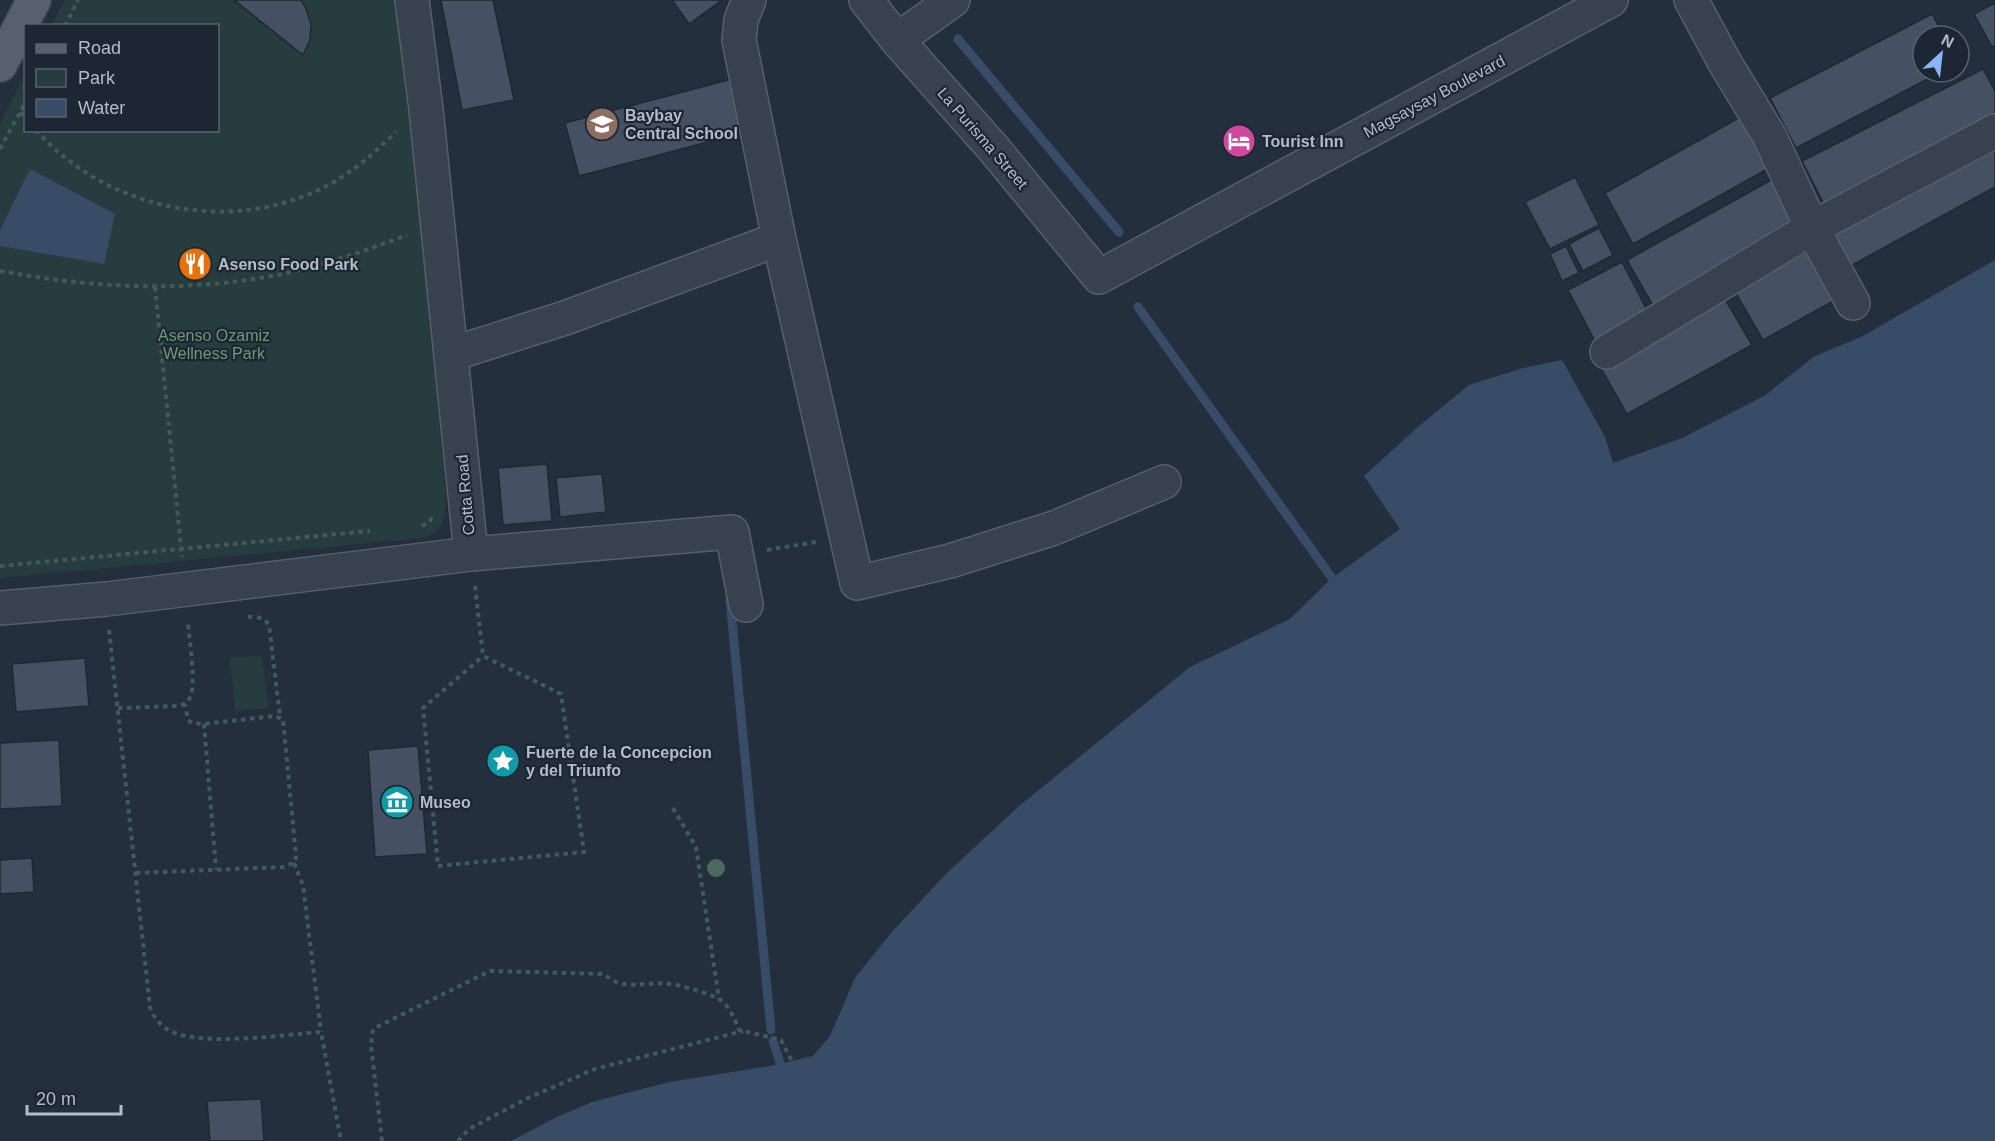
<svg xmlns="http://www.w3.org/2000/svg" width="1995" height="1141" font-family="Arial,sans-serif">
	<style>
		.green { fill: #263c3f }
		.water { fill: #394c67 }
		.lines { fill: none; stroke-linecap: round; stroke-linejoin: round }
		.stream { stroke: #394c67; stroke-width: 9 }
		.building { fill: #455162; stroke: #1f2835; stroke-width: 1.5 }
		.minor-casing { stroke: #565f6c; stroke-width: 36 }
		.major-casing { stroke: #414a57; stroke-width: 36 }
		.path { stroke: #44595c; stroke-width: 4; stroke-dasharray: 4.5 4.5; stroke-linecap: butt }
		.minor { stroke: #38414e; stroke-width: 33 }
		.major { stroke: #56606e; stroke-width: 33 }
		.tree { fill: #4b6a5d }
		.labels { text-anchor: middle; stroke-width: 4.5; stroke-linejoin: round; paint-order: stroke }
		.street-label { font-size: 16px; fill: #b4bcc9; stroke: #1d2633 }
		.poi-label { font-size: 16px; font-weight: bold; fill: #b4bcc9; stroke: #1d2633; text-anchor: start }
		.park-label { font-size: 16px; fill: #6b9a76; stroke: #1d2633 }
	</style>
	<rect width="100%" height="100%" fill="#242f3e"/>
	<g class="green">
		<path d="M65 0H399L446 497C445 516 444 534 422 538L0 578V124L25 75 26 130H218V26L51 25Z"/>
		<path d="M262 656 268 708 235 711 230 657Z"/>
	</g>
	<g class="water">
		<path d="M30 169 115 214 104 264 0 246V230Z"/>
		<path d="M1995 260V1141H511L557 1117 592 1102 669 1082 771 1066 813 1056 830 1036 855 978 891 933 946 874 1018 807 1190 667 1290 619 1332 578 1400 529 1364 476 1419 426 1469 385 1523 368 1562 360 1605 437 1613 463 1682 438 1764 396 1815 356 1861 337Z"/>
	</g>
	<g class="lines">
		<g class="stream">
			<path d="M958 39 1119 232"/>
			<path d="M1138 307 1332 578"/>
			<path d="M730 600 771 1030"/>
			<path d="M773 1041 780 1063"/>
		</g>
	</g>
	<g class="building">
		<path d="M234 0H301L306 9 311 24 310 40 303 55Z"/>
		<path d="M441 0H493L514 100 462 110Z"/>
		<path d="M672 0H722L689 24Z"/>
		<path d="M1995 3V45L1992 47 1974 14Z"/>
		<path d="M1932 14 1944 36H1923V72H1941L1796 148 1770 98Z"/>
		<path d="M1983 69 1995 91V124L1827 210 1802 161Z"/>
		<path d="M732 79 746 132 579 176 565 123Z"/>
		<path d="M1751 111 1780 162 1633 244 1605 193Z"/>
		<path d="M1995 139V187L1843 270 1823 234Z"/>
		<path d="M1575 177 1599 225 1550 249 1525 202Z"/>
		<path d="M1773 179 1800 227 1655 309 1627 260Z"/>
		<path d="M1599 228 1613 255 1583 271 1569 244Z"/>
		<path d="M1566 246 1579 273 1562 281 1550 254Z"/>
		<path d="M1810 250 1837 299 1763 340 1734 290Z"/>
		<path d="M1622 262 1650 316 1596 343 1568 290Z"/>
		<path d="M1725 299 1752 345 1627 414 1601 368Z"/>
		<path d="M547 464 552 521 503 525 498 468Z"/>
		<path d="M602 474 606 512 560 517 556 478Z"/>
		<path d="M85 658 89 706 16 712 12 664Z"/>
		<path d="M59 740 62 806 0 809V743Z"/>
		<path d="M418 746 427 854 375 857 368 750Z"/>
		<path d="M32 858 34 892 0 894V860Z"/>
		<path d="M261 1099 264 1141H210L207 1101Z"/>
	</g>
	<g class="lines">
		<g class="minor-casing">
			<g id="minor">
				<path d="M412 0 426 109 471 554"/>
				<path d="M749 0 741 20 739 40 779 239 857 583 950 561 1054 528 1164 482"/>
				<path d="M866 0 897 40 994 149 1099 277 1611 0"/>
				<path d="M1691 0 1725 63 1770 137 1812 228 1853 303"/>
				<path d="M897 40 953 0"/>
				<path d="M1607 352 1812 228 1995 131"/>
				<path d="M452 354 565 318 779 239"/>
				<path d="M0 608 107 599 471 554 732 532 746 605"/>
			</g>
		</g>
		<g class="major-casing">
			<path id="major" d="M0 65 34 0"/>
		</g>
		<g class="path">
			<path d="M65 26 78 0"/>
			<path d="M20 112 26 119"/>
			<path d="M36 130C108 212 236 237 332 183 357 169 376 151 396 132"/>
			<path d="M0 149 26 101"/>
			<path d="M0 271C104 290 209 294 312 267 344 258 375 247 407 235"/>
			<path d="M155 287 182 557"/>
			<path d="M422 526 430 521 433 514"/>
			<path d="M767 550 816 542"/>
			<path d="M0 566 370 531"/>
			<path d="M475 586 483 656 561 694 584 852 438 866 423 708 483 656"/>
			<path d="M248 617C257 616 264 618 269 625L280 717"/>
			<path d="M109 630 150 1008C155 1019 161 1027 172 1032 204 1046 284 1035 321 1032L341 1141"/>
			<path d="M118 708 177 706C184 705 189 702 191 695 196 680 189 639 188 622"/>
			<path d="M204 724 216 869"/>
			<path d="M673 808 696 847 719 999"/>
			<path d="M294 863 303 885 321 1032"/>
			<path d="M136 873 283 867 294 863 296 857 283 719 274 716 204 724 192 723 188 720 185 704"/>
			<path d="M382 1141 371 1045 373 1029 490 971 604 974C625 993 647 980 670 984 677 984 714 995 719 999 729 1005 735 1020 739 1030L781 1040 792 1061"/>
			<path d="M458 1141 469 1129 528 1098 595 1069 743 1031"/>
		</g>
		<use href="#minor" class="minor"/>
		<use href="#major" class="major"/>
	</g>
	<circle class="tree" cx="716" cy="868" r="9"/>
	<defs>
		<g id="school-disc" transform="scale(1.725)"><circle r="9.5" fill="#8d6e63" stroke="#1d2633"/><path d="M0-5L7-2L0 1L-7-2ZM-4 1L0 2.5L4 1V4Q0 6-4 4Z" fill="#fff"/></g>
		<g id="hotel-disc" transform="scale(1.725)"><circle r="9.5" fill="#d1479c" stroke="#1d2633"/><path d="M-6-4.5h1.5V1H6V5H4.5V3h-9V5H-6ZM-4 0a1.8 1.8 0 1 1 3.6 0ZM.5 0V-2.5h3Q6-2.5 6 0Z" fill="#fff"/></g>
		<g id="restaurant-disc" transform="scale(1.725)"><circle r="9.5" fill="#e8710a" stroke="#1d2633"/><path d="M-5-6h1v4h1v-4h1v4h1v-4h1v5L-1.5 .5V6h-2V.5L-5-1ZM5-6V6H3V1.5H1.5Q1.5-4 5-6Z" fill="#fff"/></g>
		<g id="sight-disc" transform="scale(1.725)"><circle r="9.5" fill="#0f9aa8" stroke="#1d2633"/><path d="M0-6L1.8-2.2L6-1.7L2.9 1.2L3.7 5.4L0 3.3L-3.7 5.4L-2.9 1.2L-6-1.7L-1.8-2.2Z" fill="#fff"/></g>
		<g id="museum-disc" transform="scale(1.725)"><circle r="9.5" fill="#0f9aa8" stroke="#1d2633"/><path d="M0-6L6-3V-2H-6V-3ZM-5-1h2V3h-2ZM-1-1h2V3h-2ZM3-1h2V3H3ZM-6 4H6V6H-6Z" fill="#fff"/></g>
	</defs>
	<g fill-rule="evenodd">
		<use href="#school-disc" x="602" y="124"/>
		<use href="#hotel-disc" x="1239" y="141"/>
		<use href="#restaurant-disc" x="195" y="264"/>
		<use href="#sight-disc" x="503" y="761"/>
		<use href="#museum-disc" x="397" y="802"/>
	</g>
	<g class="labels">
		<g class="street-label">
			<text transform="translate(1434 96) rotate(-28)" y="6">Magsaysay Boulevard</text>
			<text transform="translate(983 138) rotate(49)" y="6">La Purisma Street</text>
			<text transform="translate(465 495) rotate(-95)" y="6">Cotta Road</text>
		</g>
		<g class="poi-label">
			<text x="625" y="121">Baybay<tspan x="625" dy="18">Central School</tspan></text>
			<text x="1262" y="147">Tourist Inn</text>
			<text x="218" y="270">Asenso Food Park</text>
			<text x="526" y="758">Fuerte de la Concepcion<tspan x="526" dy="18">y del Triunfo</tspan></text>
			<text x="420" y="808">Museo</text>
		</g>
		<g class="park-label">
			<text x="214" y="341">Asenso Ozamiz<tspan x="214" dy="18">Wellness Park</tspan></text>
		</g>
	</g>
	<rect x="24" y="24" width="195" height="108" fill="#1d2633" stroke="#59626f" stroke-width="1.5"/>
	<rect x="36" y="44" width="30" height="9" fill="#56606e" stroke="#59626f" stroke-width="1.5"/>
	<text x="78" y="54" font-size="18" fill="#b4bcc9">Road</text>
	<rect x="36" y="69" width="30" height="18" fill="#263c3f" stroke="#59626f" stroke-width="1.5"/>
	<text x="78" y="84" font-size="18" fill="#b4bcc9">Park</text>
	<rect x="36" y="99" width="30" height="18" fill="#394c67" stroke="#59626f" stroke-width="1.5"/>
	<text x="78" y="114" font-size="18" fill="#b4bcc9">Water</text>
	<g transform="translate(1941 54) rotate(27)"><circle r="28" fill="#1d2633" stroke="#59626f" stroke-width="1.5"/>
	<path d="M0-4.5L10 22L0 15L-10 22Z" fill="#8ab4f8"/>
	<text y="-9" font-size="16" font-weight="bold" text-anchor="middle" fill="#b4bcc9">N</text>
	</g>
	<path d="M27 1105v9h94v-9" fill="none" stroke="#b4bcc9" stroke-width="3"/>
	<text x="36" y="1105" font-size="18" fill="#b4bcc9" stroke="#1d2633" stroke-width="4.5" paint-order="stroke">20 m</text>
</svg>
